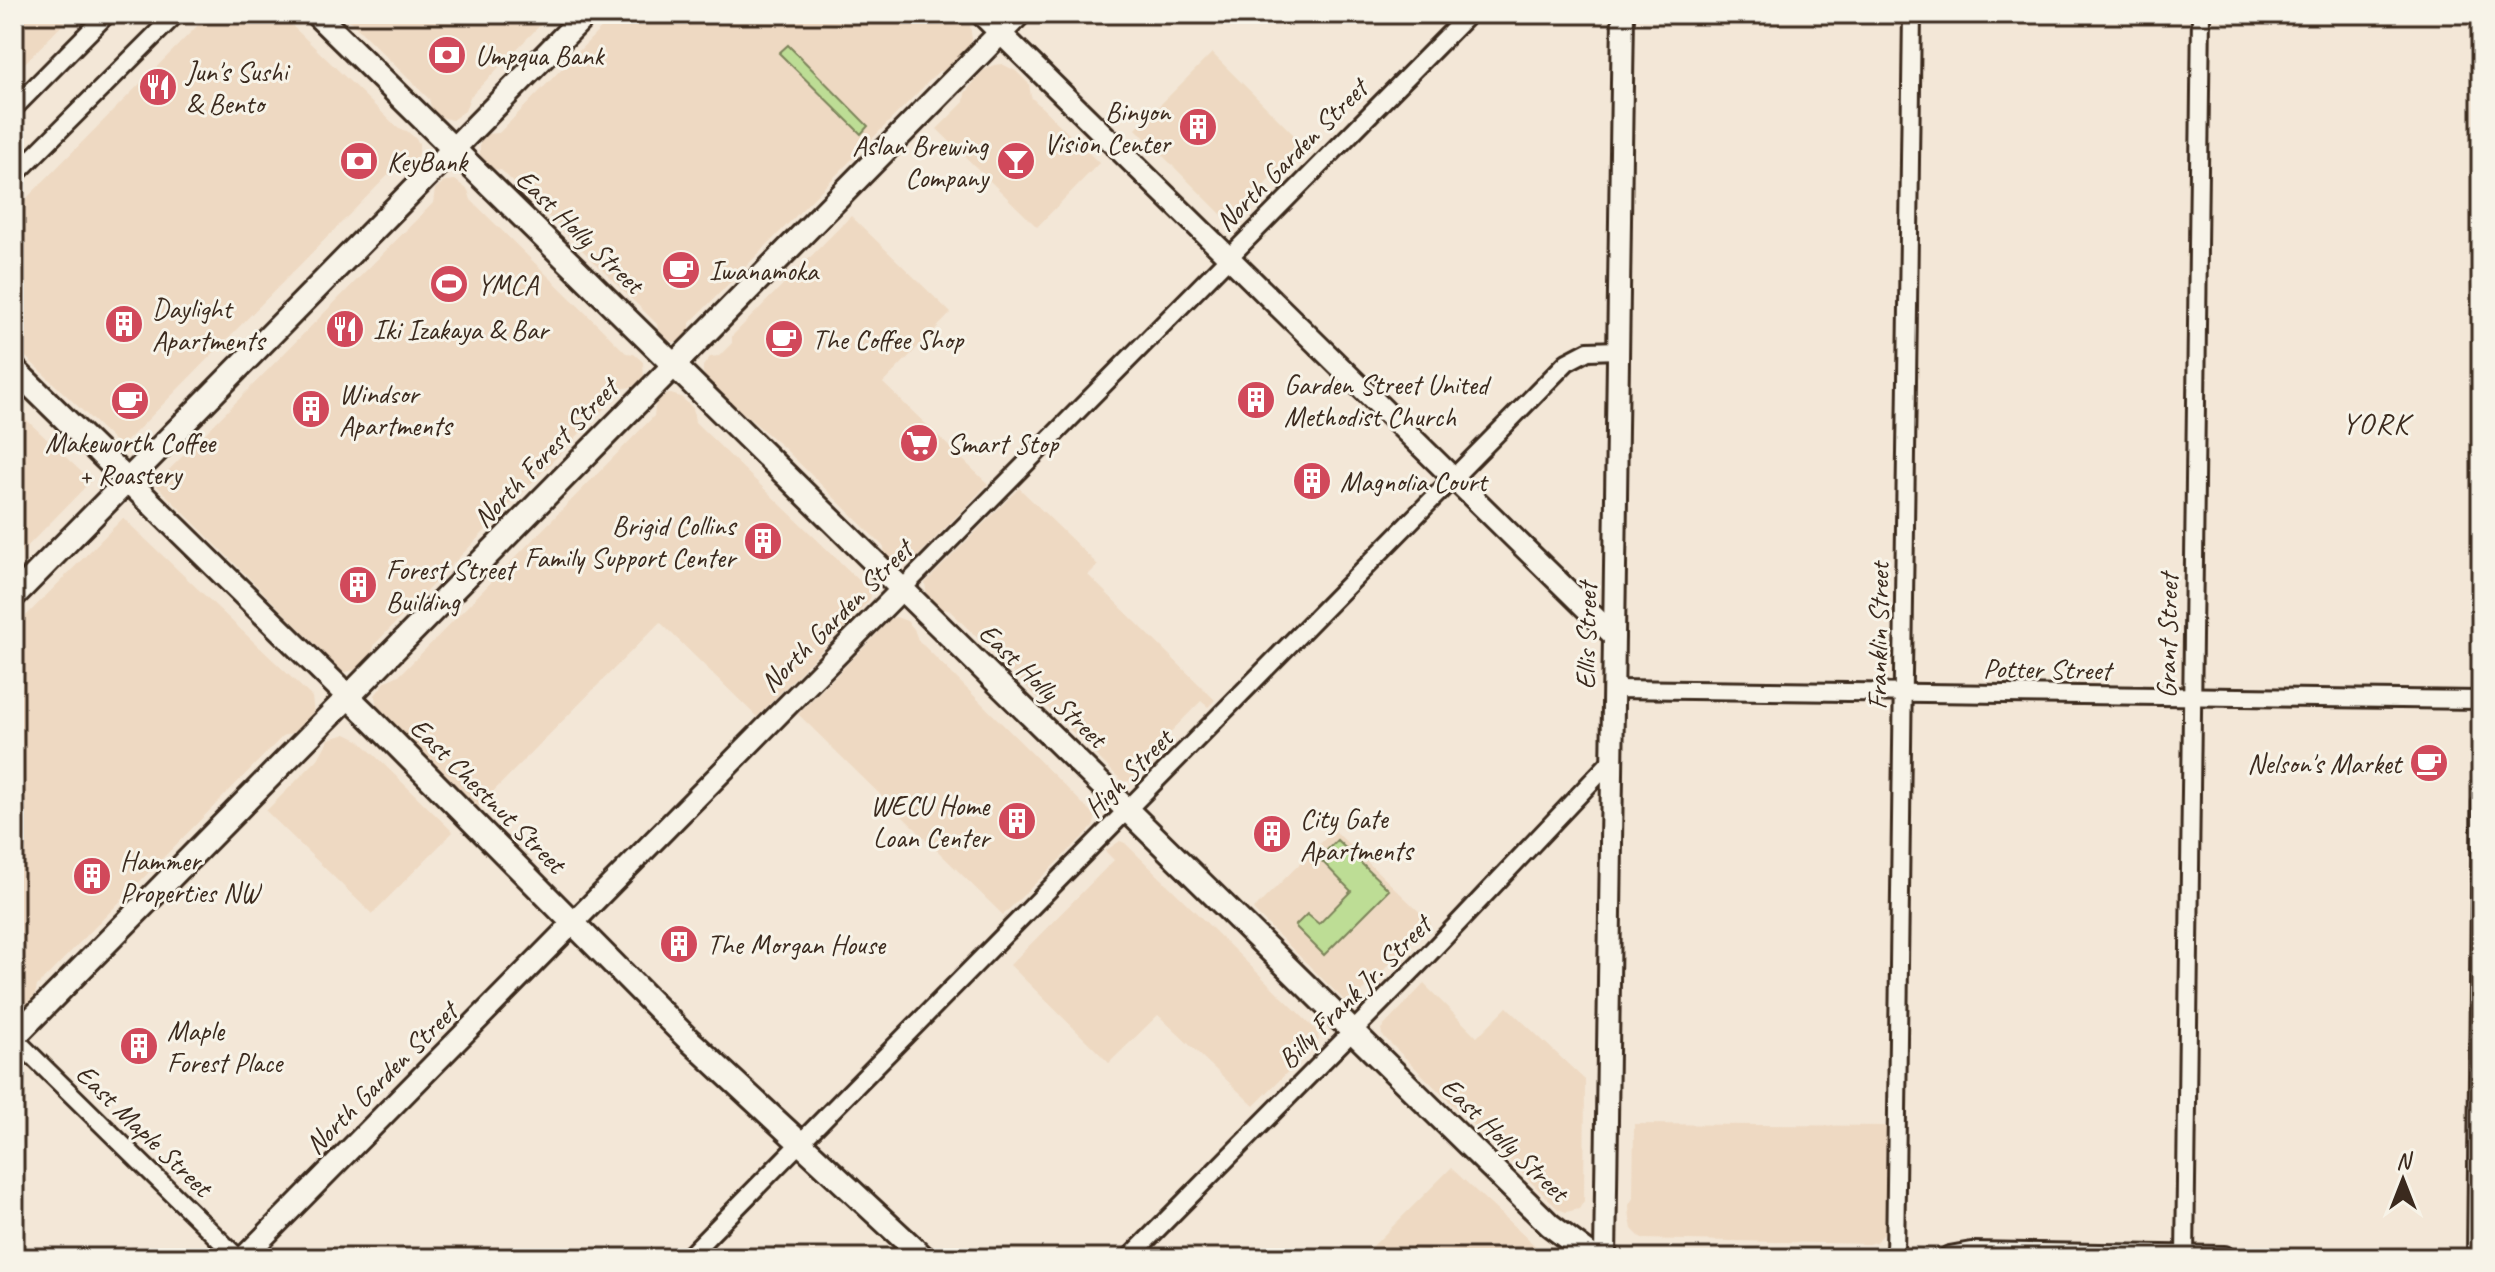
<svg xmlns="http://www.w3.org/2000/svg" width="2495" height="1272" font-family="Caveat,sans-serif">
<rect width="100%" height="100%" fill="#f3e7d7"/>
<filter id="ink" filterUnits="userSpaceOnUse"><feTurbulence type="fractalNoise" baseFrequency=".0125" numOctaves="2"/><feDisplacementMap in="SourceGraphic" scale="16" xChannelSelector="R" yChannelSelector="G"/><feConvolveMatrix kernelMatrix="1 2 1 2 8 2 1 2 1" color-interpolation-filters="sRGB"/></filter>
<g filter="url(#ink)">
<g fill="#eed9c2">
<path d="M 14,14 L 73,14 L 14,74 Z"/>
<path d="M 209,14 L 280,14 L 399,129 L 407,131 L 415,138 L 419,143 L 419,154 L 412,162 L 401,162 L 121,447 L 14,346 L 14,211 Z"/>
<path d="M 343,14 L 551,14 L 470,97 L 465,111 L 452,120 L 437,116 L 432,110 L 429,99 Z"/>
<path d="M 615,14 L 955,14 L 966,19 L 970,25 L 972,39 L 968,52 L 948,72 L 939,71 L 690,323 L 690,332 L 681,340 L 674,342 L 662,338 L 659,335 L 657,324 L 501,170 L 491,169 L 480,157 L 480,142 L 486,134 L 499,133 Z"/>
<path d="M 1212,53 L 1304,145 L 1228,221 L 1136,129 Z"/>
<path d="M 1002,64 L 1016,71 L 1029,84 L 1031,97 L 1099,163 L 1037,227 L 937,129 L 964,102 L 965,93 L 983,71 L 994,65 Z"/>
<path d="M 455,180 L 468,190 L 471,200 L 626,353 L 634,354 L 643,362 L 644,377 L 638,386 L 624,388 L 375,644 L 369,660 L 359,669 L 342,673 L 326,661 L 322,651 L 155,484 L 433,203 L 435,189 L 445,181 Z"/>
<path d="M 851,216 L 951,313 L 883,383 L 988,484 L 913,561 L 905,565 L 890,563 L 885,557 L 884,547 L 782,446 L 710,385 L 703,372 L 703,366 L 710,357 L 719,356 L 732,343 L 732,336 Z"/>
<path d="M 671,394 L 681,397 L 693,408 L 695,422 L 868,589 L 871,596 L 868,602 L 757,717 L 660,622 L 474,811 L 377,711 L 375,695 L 386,681 L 401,674 L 654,416 L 656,401 L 662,395 Z"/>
<path d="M 14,408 L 91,481 L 14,560 Z"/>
<path d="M 1019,488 L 1098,565 L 1088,575 L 1215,700 L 1208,707 L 1201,701 L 1140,763 L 1139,774 L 1132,781 L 1122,781 L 949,610 L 937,608 L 928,601 L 925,583 Z"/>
<path d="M 123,518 L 312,697 L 314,714 L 300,730 L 283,736 L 37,986 L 34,1000 L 25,1008 L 14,1009 L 14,628 Z"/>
<path d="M 896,617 L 907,621 L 914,629 L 918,640 L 1096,817 L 1093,827 L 1003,915 L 798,714 L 877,634 L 886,620 Z"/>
<path d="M 346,734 L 360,741 L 453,832 L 372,914 L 266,811 L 318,759 L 329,739 Z"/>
<path d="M 1334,830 L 1431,923 L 1352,1002 L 1345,1001 L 1253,910 Z"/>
<path d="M 1120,841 L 1125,843 L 1317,1031 L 1319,1040 L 1254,1106 L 1158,1015 L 1109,1063 L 1010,965 L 1114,860 L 1105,851 Z"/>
<path d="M 1424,984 L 1477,1037 L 1507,1007 L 1585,1080 L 1584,1201 L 1579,1209 L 1566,1212 L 1558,1209 L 1382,1035 L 1381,1029 Z"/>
<path d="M 1634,1124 L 1886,1126 L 1885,1233 L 1876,1242 L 1868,1244 L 1642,1239 L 1632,1229 L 1630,1218 L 1629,1205 L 1633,1198 Z"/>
<path d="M 1451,1168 L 1545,1255 L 1546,1258 L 1361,1258 Z"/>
</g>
<g fill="#bddd95" stroke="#7c845a" stroke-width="2">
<path d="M 788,45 L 868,126 L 861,134 L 779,53 Z"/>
<path d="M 1337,840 L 1389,890 L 1324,955 L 1295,926 L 1307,914 L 1319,924 L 1351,891 L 1319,858 Z"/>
</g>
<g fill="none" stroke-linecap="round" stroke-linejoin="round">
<g stroke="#3b2a1e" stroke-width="22">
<g id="minor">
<path d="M 14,108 L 107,14"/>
<path d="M 14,176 L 176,14"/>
<path d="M 902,589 L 1469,14"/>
<path d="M 1613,689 L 2481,700"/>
<path d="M 14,1038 L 238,1258"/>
<path d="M 687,1258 L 1567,362 L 1588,351 L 1618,350"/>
<path d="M 1129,1258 L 1426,957 L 1612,760"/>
<path d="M 1895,1258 L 1912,14"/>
<path d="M 2185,1258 L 2201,14"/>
<path d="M 2476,1258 L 2481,803"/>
</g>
</g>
<g stroke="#3b2a1e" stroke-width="26">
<g id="tertiary">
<path d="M 981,14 L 1614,636"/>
<path d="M 243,1258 L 902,589"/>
<path d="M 1605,1258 L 1623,14"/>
</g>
</g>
<g stroke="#3b2a1e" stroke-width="28">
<g id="secondary">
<path d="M 316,14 L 1550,1225 L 1594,1258"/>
<path d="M 14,369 L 369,717 L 686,1037 L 924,1258"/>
<path d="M 14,596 L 586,14"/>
<path d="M 14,1037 L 1019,14"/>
<path d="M 1950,1258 L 1972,1254 L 2224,1258"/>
</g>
</g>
<use href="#minor" stroke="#f7f3e8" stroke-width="16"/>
<use href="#tertiary" stroke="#f7f3e8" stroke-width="20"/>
<use href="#secondary" stroke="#f7f3e8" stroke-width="22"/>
</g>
</g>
<defs>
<g id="bank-disc" transform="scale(2)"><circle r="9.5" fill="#d1495b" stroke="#f7f3e8"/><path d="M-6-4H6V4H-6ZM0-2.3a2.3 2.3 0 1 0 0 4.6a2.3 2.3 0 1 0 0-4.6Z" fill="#fff"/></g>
<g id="restaurant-disc" transform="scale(2)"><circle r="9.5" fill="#d1495b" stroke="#f7f3e8"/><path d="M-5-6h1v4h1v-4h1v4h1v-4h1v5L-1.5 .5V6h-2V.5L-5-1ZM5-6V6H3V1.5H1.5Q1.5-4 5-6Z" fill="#fff"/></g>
<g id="building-disc" transform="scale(2)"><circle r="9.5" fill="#d1495b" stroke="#f7f3e8"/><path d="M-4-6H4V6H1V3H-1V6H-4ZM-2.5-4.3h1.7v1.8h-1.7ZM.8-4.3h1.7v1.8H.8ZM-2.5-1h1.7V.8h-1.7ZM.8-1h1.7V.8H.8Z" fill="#fff"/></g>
<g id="bar-disc" transform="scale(2)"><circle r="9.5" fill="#d1495b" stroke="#f7f3e8"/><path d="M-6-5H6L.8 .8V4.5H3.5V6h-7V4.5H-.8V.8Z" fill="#fff"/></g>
<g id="cafe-disc" transform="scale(2)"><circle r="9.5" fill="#d1495b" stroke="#f7f3e8"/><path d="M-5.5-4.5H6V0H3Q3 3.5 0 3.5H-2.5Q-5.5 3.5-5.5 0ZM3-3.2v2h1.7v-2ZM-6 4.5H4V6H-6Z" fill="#fff"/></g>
<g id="stadium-disc" transform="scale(2)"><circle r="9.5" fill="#d1495b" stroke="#f7f3e8"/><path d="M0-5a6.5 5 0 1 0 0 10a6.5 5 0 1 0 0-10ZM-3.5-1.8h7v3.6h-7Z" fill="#fff"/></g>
<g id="supermarket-disc" transform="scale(2)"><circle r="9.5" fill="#d1495b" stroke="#f7f3e8"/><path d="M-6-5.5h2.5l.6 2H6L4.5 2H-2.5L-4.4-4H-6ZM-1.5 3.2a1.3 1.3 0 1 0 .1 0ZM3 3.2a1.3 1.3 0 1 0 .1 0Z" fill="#fff"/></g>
</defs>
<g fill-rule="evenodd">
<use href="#bank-disc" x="447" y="55"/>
<use href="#restaurant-disc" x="158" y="87"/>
<use href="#building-disc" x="1198" y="127"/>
<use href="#bank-disc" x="359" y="161"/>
<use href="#bar-disc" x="1016" y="161"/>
<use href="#cafe-disc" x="681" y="270"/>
<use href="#stadium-disc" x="449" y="284"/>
<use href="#building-disc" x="124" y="324"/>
<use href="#restaurant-disc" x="345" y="329"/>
<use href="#cafe-disc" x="784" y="339"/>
<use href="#building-disc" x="1256" y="400"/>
<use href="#cafe-disc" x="130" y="401"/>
<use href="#building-disc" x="311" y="409"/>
<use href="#supermarket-disc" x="919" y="443"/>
<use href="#building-disc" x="1312" y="481"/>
<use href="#building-disc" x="763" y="541"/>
<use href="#building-disc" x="358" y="585"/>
<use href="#cafe-disc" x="2429" y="763"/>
<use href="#building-disc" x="1017" y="821"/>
<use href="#building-disc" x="1272" y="834"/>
<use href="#building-disc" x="92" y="876"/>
<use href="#building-disc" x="679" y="944"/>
<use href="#building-disc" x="139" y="1046"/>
</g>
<g text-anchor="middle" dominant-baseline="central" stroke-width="6" stroke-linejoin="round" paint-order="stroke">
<g font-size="28" fill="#3b2a1e" stroke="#f7f3e8" text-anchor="start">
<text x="475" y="55">Umpqua Bank</text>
<text x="186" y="71">Jun's Sushi<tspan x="186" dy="32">&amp; Bento</tspan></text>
<text x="1170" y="111" text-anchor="end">Binyon<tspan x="1170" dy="32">Vision Center</tspan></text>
<text x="988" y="145" text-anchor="end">Aslan Brewing<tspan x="988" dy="32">Company</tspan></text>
<text x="387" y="161">KeyBank</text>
<text x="709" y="270">Iwanamoka</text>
<text x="477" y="284">YMCA</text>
<text x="152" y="308">Daylight<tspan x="152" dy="32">Apartments</tspan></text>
<text x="373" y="329">Iki Izakaya &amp; Bar</text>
<text x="812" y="339">The Coffee Shop</text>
<text x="1284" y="384">Garden Street United<tspan x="1284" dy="32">Methodist Church</tspan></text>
<text x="339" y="393">Windsor<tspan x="339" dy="32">Apartments</tspan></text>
<text x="130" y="442" text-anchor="middle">Makeworth Coffee<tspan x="130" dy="32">+ Roastery</tspan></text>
<text x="947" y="443">Smart Stop</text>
<text x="1340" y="481">Magnolia Court</text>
<text x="735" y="525" text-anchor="end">Brigid Collins<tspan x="735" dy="32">Family Support Center</tspan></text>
<text x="386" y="569">Forest Street<tspan x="386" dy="32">Building</tspan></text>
<text x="2401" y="763" text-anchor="end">Nelson's Market</text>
<text x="989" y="805" text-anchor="end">WECU Home<tspan x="989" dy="32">Loan Center</tspan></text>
<text x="1300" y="818">City Gate<tspan x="1300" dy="32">Apartments</tspan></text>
<text x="120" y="860">Hammer<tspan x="120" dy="32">Properties NW</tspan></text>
<text x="707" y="944">The Morgan House</text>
<text x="167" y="1030">Maple<tspan x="167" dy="32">Forest Place</tspan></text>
</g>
<g font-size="28" fill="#3b2a1e" stroke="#f7f3e8">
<text transform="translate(1291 155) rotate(-45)">North Garden Street</text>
<text transform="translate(580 231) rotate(44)">East Holly Street</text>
<text transform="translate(545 453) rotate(-46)">North Forest Street</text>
<text transform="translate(836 616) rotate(-45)">North Garden Street</text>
<text transform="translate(1586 636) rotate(-89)">Ellis Street</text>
<text transform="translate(1878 636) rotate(-89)">Franklin Street</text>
<text transform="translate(2167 636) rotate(-89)">Grant Street</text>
<text transform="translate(2047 669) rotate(1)">Potter Street</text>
<text transform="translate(1043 685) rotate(44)">East Holly Street</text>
<text transform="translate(1128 773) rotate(-45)">High Street</text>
<text transform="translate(488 795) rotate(45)">East Chestnut Street</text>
<text transform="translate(1354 992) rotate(-45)">Billy Frank Jr. Street</text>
<text transform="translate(381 1078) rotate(-45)">North Garden Street</text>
<text transform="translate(144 1130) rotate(44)">East Maple Street</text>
<text transform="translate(1505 1139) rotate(44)">East Holly Street</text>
</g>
<g font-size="30" letter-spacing="2" fill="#3b2a1e" stroke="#f7f3e8">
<text x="2376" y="423">YORK</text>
</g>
</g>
<rect width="2495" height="1272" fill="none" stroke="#f7f3e8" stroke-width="48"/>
<rect x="24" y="24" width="2447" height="1224" fill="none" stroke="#3b2a1e" stroke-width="3" filter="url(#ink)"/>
<g transform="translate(2403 1180)" stroke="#f7f3e8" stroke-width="6" paint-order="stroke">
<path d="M0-6L14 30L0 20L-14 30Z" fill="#3b2a1e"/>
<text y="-12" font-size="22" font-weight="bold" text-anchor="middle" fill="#3b2a1e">N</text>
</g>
</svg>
